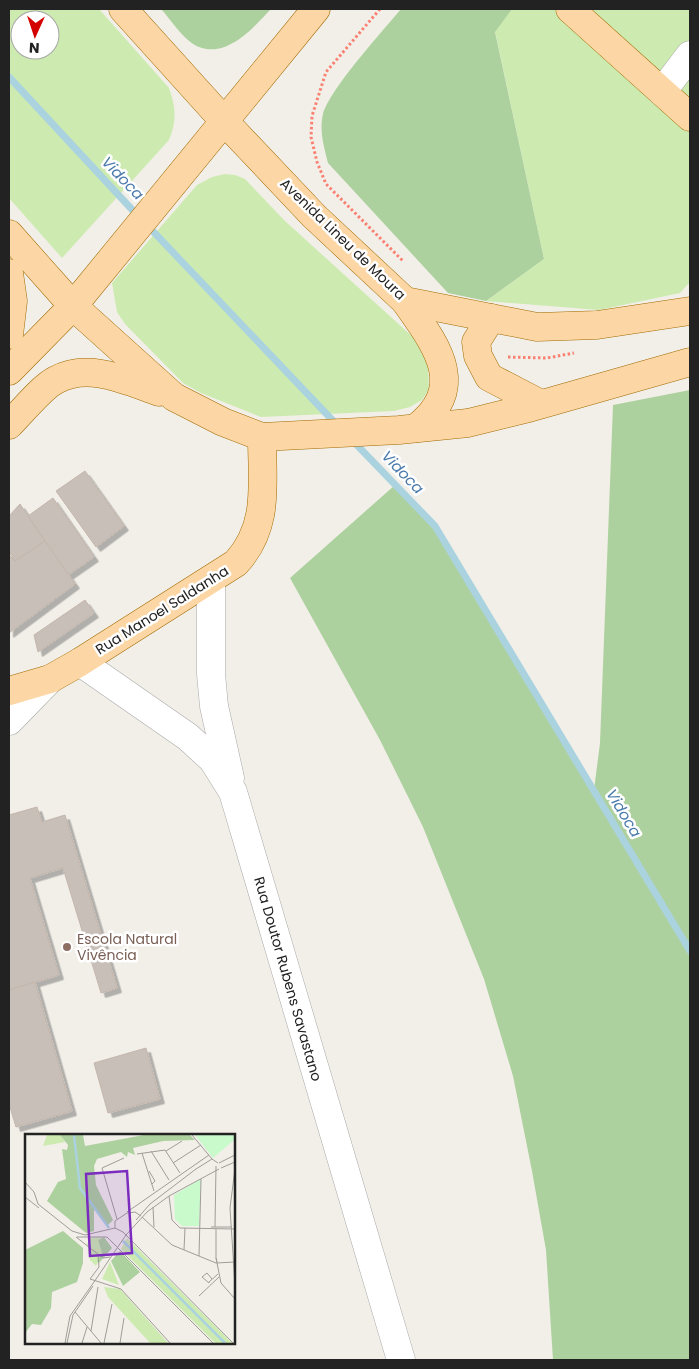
<svg xmlns="http://www.w3.org/2000/svg" width="699" height="1369" font-family="Poppins,sans-serif">
<defs>
<filter id="shadow"><feDropShadow dx="4.5" dy="4.5" stdDeviation="0" flood-color="#0004"/></filter>
</defs>
<rect width="100%" height="100%" fill="#f2efe9"/>
<g fill="#cdebb0" fill-rule="evenodd">
<path d="M 9,9 L 99,9 L 169,88 C 176,107 177,121 169,140 L 62,258 L 9,198 ZM 20,20 L 50,20 L 50,50 L 20,50 Z"/>
<path d="M 512,9 L 690,9 L 690,282 L 680,293 L 599,310 L 486,301 L 544,259 L 495,31 Z"/>
<path d="M 225,174 L 235,175 L 245,179 L 285,221 L 413,337 L 428,365 L 429,389 L 422,400 L 410,407 L 394,411 L 261,417 L 201,393 L 183,383 L 125,324 L 117,312 L 112,283 L 197,185 L 212,177 Z"/>
</g>
<g fill="#add19e">
<path d="M 161,9 L 271,9 C 254,27 228,58 199,47 C 184,41 172,21 161,9 Z"/>
<path d="M 401,9 L 512,9 L 495,32 L 544,259 L 486,301 L 448,293 L 328,163 C 324,147 319,131 323,114 C 330,89 382,32 401,9 Z"/>
<path d="M 690,390 L 690,1360 L 553,1360 L 546,1250 L 532,1171 L 513,1076 L 484,979 L 423,827 L 380,740 L 290,578 L 395,485 L 435,526 L 594,790 L 600,743 L 613,405 Z"/>
</g>
<g fill="none" stroke-linecap="round" stroke-linejoin="round">
<g stroke="#aad3df" stroke-width="7">
<path d="M 9,77 L 138,216"/>
<path d="M 147,225 L 338,426"/>
<path d="M 353,441 L 435,526 L 690,951"/>
</g>
</g>
<g fill="#c7bfb8" stroke="#c4b6ab" filter="url(#shadow)">
<path d="M 85,471 L 124,526 L 96,547 L 56,491 Z"/>
<path d="M 53,498 L 94,557 L 68,575 L 28,516 Z"/>
<path d="M 20,504 L 45,541 L 15,561 L 9,552 L 9,516 Z"/>
<path d="M 45,541 L 75,584 L 9,633 L 9,555 L 15,561 Z"/>
<path d="M 85,600 L 94,613 L 38,652 L 34,635 Z"/>
<path d="M 37,807 L 42,822 L 65,815 L 117,988 L 101,993 L 63,868 L 30,878 L 59,975 L 9,990 L 9,815 Z"/>
<path d="M 35,982 L 72,1111 L 16,1127 L 9,1104 L 9,990 Z"/>
<path d="M 146,1048 L 160,1099 L 108,1113 L 94,1063 Z"/>
</g>
<g fill="none" stroke-linecap="round" stroke-linejoin="round">
<g stroke="#a9a9a9" stroke-width="29">
<g id="minor">
<path d="M 662,92 L 690,55"/>
<path d="M 211,580 L 211,674 L 214,706 L 230,778"/>
<path d="M 80,662 L 188,737 L 213,760 L 233,792 L 401,1360"/>
<path d="M 9,721 L 50,679"/>
</g>
</g>
<g stroke="#a06b00" stroke-width="29">
<g id="major">
<path d="M 123,9 L 225,122 L 314,216 L 405,301 L 537,327 L 597,325 L 690,311"/>
<path d="M 570,9 L 690,117"/>
<path d="M 9,234 L 73,306 L 174,397 L 223,422 L 262,437 L 399,430 L 468,423 L 525,409 L 690,362"/>
<path d="M 9,273 L 13,301 L 9,335"/>
<path d="M 405,301 C 435,344 470,386 416,428"/>
<path d="M 491,318 L 476,342 L 478,356 L 489,377 L 541,404"/>
<path d="M 9,371 L 73,306 L 316,9"/>
<path d="M 9,425 C 20,414 43,386 56,380 C 89,362 127,381 159,392"/>
<path d="M 9,691 L 50,679 L 80,662 L 236,563 C 270,526 262,484 262,437"/>
</g>
</g>
<g stroke="#fa8072" stroke-width="3" stroke-dasharray="2.5 2.5" stroke-linecap="butt">
<path d="M 380,9 L 326,72 L 312,116 L 311,137 L 317,162 L 326,184 L 404,262"/>
<path d="M 508,357 L 547,358 L 574,353"/>
</g>
<use href="#minor" stroke="#fff" stroke-width="28"/>
<use href="#major" stroke="#fcd6a4" stroke-width="28"/>
</g>
<circle fill="#8d6e63" stroke="#fff" stroke-width="2" cx="67" cy="947" r="5"/>
<g text-anchor="middle" dominant-baseline="central" stroke-width="5" stroke-linejoin="round" paint-order="stroke">
<g font-size="14" fill="#222" stroke="#fff">
<text transform="translate(343 239) rotate(44)">Avenida Lineu de Moura</text>
<text transform="translate(162 610) rotate(-32)">Rua Manoel Saldanha</text>
<text transform="translate(288 979) rotate(74)">Rua Doutor Rubens Savastano</text>
</g>
<g font-size="14" fill="#785e54" stroke="#fff" text-anchor="start">
<text x="77" y="939">Escola Natural<tspan x="77" dy="16">Vivência</tspan></text>
</g>
<g font-size="15" font-style="italic" fill="#4a7aab" stroke="#fff">
<text transform="translate(123 178) rotate(46)">Vidoca</text>
<text transform="translate(403 472) rotate(46)">Vidoca</text>
<text transform="translate(624 813) rotate(59)">Vidoca</text>
</g>
</g>
<g transform="translate(25 1134)">
<rect width="210" height="210" fill="#f2efe9"/>
<path d="M 22,1 L 35,1 L 40,8 L 18,12 ZM 77,103 L 73,106 L 77,119 L 71,132 L 65,126 L 62,110 L 65,104 ZM 102,104 L 207,209 L 190,209 L 96,115 ZM 85,128 L 94,151 L 77,145 ZM 79,153 L 95,155 L 143,209 L 125,209 L 83,163 Z" fill="#cdebb0"/>
<path d="M 35,1 L 58,1 L 60,12 L 119,1 L 165,1 L 170,6 L 138,7 L 108,14 L 110,21 L 103,18 L 102,23 L 96,18 L 72,25 L 69,32 L 71,51 L 88,86 L 82,92 L 69,75 L 69,97 L 61,99 L 22,67 L 33,48 L 41,45 L 37,15 L 42,16 L 43,11 ZM 38,97 L 58,114 L 58,129 L 52,148 L 27,158 L 26,174 L 16,191 L 7,190 L 0,199 L 0,116 ZM 79,103 L 87,114 L 74,129 L 72,127 L 77,119 L 73,106 ZM 95,117 L 115,138 L 98,152 L 86,127 Z" fill="#add19e"/>
<path d="M 170,1 L 210,1 L 210,5 L 188,24 ZM 176,45 L 174,92 L 157,92 L 150,85 L 149,61 Z" fill="#c8facc"/>
<path fill="none" stroke="#aad3df" stroke-width="2.5" d="M 49,1 L 55,54 L 84,94M 98,107 L 200,209"/>
<path fill="none" stroke="#9f9d99" stroke-width="1" d="M 167,1 L 187,25M 126,17 L 144,46M 141,17 L 157,7M 117,19 L 129,57M 112,20 L 140,16 L 155,39M 148,29 L 176,11M 194,29 L 210,21M 196,34 L 210,28M 210,35 L 205,74 L 210,151M 124,37 L 130,47 L 127,50M 0,48 L 9,58 L 13,70 L 47,97 L 60,101 L 90,94 L 98,98 L 208,209M 144,62 L 147,86 L 155,94 L 210,95M 0,63 L 14,74M 128,73 L 129,93M 102,78 L 184,21M 117,83 L 147,111 L 191,129 L 210,128M 92,85 L 77,34 L 99,24M 111,86 L 125,70 L 171,35 L 187,25 L 193,29M 186,93 L 207,93M 190,93 L 191,32M 90,94 L 90,87 L 102,79 L 110,78 L 116,82M 191,95 L 191,124M 51,103 L 78,124 L 85,123M 52,103 L 82,103 L 188,209M 159,116 L 160,94M 73,121 L 74,133 L 65,145 L 96,155 L 145,209M 174,122 L 176,45M 192,128 L 191,124 L 196,149 L 210,165M 187,145 L 182,139 L 177,143 L 184,149 L 184,148 L 193,140M 69,148 L 101,101 L 122,78 L 144,62 L 194,35M 174,162 L 194,143M 50,178 L 76,209M 66,197 L 73,153M 40,209 L 45,182 L 69,148M 42,209 L 48,181 L 68,152M 57,209 L 62,193M 79,209 L 87,170M 95,209 L 99,184"/>
<path fill="#7b2cbf" fill-opacity="0.15" stroke="#7b2cbf" stroke-width="2.5" d="M 102,37 L 107,119 L 65,122 L 61,40 Z"/>
<rect width="210" height="210" fill="none" stroke="#222" stroke-width="2.5"/>
</g>
<rect width="699" height="1369" fill="none" stroke="#222222" stroke-width="20"/>
<g transform="translate(35 35) rotate(183)"><circle r="24" fill="#ffffff" stroke="#a7a7a7"/>
<path d="M0-4L9 19L0 12L-9 19Z" fill="#d40000"/>
<text y="-8" font-size="14" font-weight="bold" text-anchor="middle" fill="#222222">N</text>
</g>
</svg>
